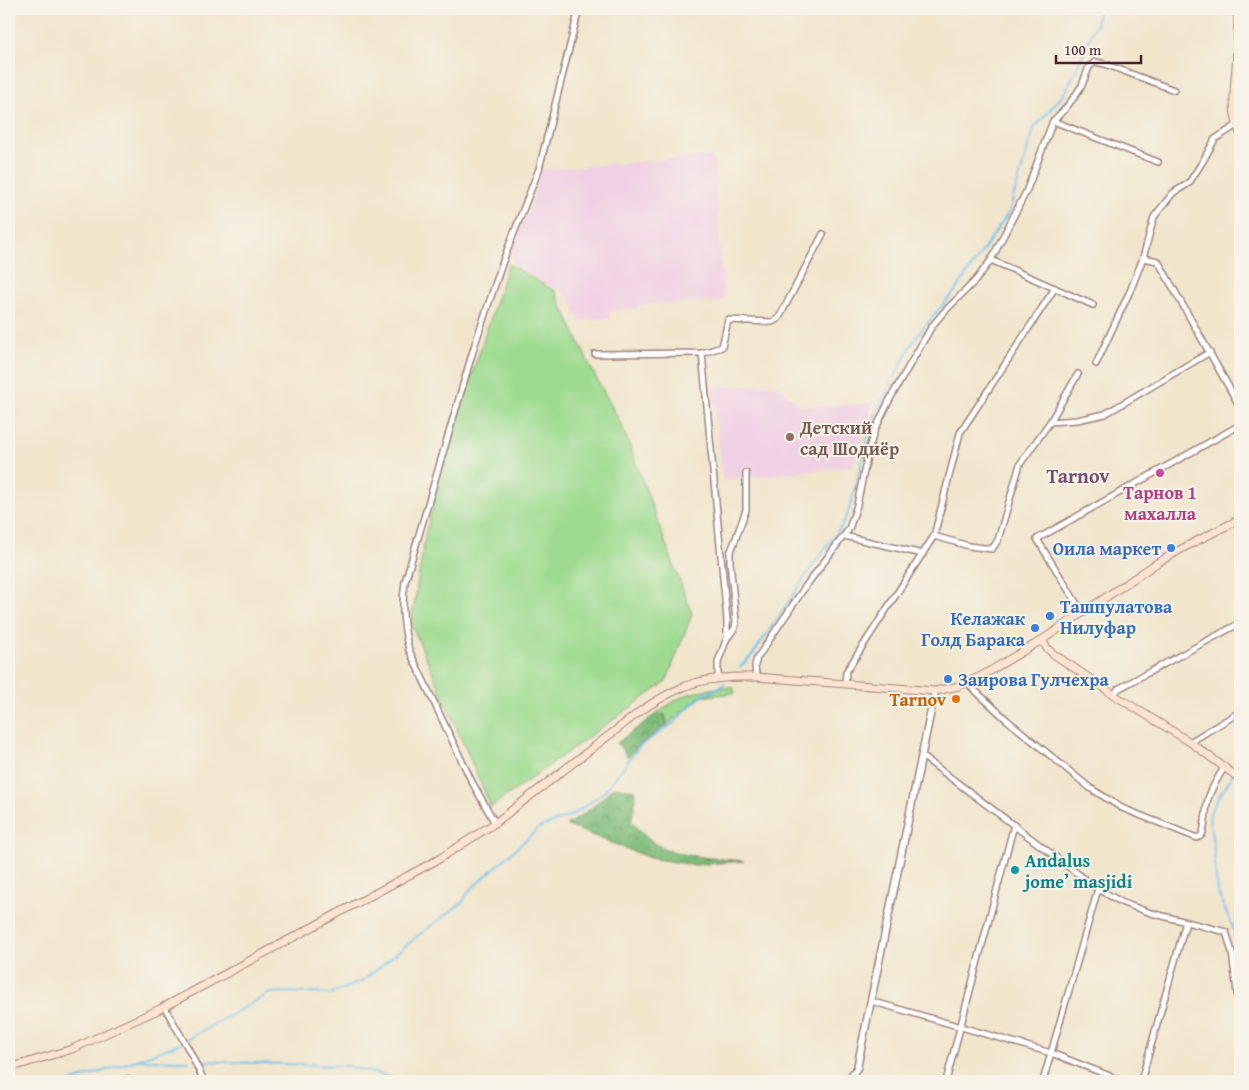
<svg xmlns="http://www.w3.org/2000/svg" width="1249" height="1090" font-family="'Gentium Book Plus',serif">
<defs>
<pattern id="grass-tufts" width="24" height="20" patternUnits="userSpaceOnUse" patternTransform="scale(1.25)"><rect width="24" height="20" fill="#9edb90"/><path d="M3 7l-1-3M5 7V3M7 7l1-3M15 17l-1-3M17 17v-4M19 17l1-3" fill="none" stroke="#8abc7c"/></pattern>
<pattern id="forest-crowns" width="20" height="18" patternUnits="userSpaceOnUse" patternTransform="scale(1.25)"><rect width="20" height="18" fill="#7ebb7a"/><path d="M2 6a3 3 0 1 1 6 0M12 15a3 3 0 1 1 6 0" fill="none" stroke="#699764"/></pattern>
</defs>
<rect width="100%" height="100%" fill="#f7f3e8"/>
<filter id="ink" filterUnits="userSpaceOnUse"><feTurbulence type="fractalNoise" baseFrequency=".02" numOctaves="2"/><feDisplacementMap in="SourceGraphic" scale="10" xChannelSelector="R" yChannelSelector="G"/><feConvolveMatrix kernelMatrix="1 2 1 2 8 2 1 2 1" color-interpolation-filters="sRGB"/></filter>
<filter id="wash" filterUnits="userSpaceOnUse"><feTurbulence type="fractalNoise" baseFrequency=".0096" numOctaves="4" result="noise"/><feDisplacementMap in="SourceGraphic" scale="20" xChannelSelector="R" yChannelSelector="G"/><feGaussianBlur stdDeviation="1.12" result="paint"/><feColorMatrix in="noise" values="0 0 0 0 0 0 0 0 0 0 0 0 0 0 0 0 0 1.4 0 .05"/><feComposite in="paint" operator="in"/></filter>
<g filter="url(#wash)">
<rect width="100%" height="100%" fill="#f1e5cc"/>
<g fill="#f0d0e4">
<path d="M 713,156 L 724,301 L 640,305 L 636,309 L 609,311 L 610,319 L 586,320 L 581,323 L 572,304 L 561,288 L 558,290 L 515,267 L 510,256 L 524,216 L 529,213 L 541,170 Z"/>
<path d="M 776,384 L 801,407 L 873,403 L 853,466 L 723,480 L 712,387 Z"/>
</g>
<path fill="url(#grass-tufts)" stroke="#747d5e" d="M 733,687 L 735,693 L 699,697 L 667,725 L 665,715 L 656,714 C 663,710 669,704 676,700 C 694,690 713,688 733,687 Z"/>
<g fill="url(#forest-crowns)" stroke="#646d52">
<path d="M 656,714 L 665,715 L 667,725 L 639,745 L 628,757 L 617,743 Z"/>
<path d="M 613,787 L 634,790 L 636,799 L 631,821 C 638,829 645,837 654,843 C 677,858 717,858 744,861 L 694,865 L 650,858 L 566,825 C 586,813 597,805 613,787 Z"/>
</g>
<path fill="#9edb90" stroke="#747d5e" d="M 508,264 L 555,291 L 591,368 L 622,426 L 692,614 L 666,682 L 491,807 L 411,623 L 426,531 L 462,406 Z"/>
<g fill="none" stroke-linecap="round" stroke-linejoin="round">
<g stroke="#72c2ed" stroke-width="2">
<path d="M 740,667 L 753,654 C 773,625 792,596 812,567 C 827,544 843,531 851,504 L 872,420 L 914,340 L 933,316 L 956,290 L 1009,212 L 1034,128 L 1064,94 L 1076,70 L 1096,24 L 1099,9"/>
<path d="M 1240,759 L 1229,781 L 1212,808 L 1209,817 L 1214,850 L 1217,891 L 1235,932 L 1240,959"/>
<path d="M 188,1039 L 270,993 L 291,992 L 330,994 L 364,980 L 420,934 L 462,903 L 469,891 L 539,828 L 574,814 L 603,793 L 640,746 L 675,722 L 689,707 L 701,697 L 725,684"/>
<path d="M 139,1060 L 189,1061"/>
<path d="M 199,1061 L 347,1066 L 390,1077 L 401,1081"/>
<path d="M 73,1081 L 137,1060 L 181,1043"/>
<path d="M 1207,1081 L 1208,1080 L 1232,1076 L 1240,1071"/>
</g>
</g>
</g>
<g filter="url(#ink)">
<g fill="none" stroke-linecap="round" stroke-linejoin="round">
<g stroke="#9e827c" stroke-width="8">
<g id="minor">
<path d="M 1053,121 L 1158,162"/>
<path d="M 1143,258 L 1158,261 L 1240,407"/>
<path d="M 991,260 L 1093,305"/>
<path d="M 702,353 L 727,620 L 727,638 L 718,662 L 718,677"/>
<path d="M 595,354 L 702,353 L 722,347 L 728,320 L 772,322 L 779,318 L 823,234"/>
<path d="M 1096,364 L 1131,289 L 1143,258 L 1154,217 L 1173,193 L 1189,183 L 1203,161 L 1215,139 L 1237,125"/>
<path d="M 1050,422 L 1077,420 L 1105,414 L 1210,352"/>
<path d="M 844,536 L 923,554"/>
<path d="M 934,536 L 969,546 L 992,549 L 998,540 L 1020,464 L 1050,422 L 1078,374"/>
<path d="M 1082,612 L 1037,539 L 1240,425"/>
<path d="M 728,637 L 735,628 L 736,621 L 730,562 L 730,553 L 733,546 L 746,510 L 746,473"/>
<path d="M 756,677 L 755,665 L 757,658 L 805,587 L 849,529 L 857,505 L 868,452 L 874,432 L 890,399 L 932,326 L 943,313 L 976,280 L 991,260 L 1026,192 L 1053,121 L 1065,109 L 1075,96 L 1082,85 L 1089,67 L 1095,62 L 1105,64 L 1174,90"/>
<path d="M 845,683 L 846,672 L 934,536 L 960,433 L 1055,288"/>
<path d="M 967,683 L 1007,720 L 1090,788 L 1122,808 L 1197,838 C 1198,837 1200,837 1201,836 C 1206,831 1205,805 1209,796 C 1213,786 1218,777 1224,768"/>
<path d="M 1114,695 L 1118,689 L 1240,623"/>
<path d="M 1190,742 L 1240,712"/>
<path d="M 922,756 L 1098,889 L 1123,903 L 1151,913 L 1226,932 L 1232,952 L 1240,1016"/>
<path d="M 495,823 L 472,782 L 409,650 C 403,626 401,607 405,582 L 475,344 L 503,261 L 539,169 L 579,9"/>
<path d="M 871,1001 L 1051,1053 L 1123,1081"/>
<path d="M 164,1006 L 189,1050 L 204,1081"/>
<path d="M 127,1079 L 128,1081"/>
<path d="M 946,1081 L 1014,825"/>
<path d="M 1043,1081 L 1098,889"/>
<path d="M 1141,1081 L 1186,922"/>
</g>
</g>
<g stroke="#9e827c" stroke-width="9">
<path id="tertiary" d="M 847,1081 L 857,1068 L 935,691"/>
</g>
<g stroke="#9e827c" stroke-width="9">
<g id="secondary">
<path d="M 1238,9 C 1238,23 1238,38 1237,52 C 1236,79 1229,107 1240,133"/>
<path d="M 1042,640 L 1046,647 L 1052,653 L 1114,695 L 1190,742 L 1240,779"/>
<path d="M 9,1068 L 72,1049 L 160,1009 L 439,859 L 495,823 L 642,710 C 684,682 706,676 756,677 L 935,691 L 959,686 L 983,675 L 1042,640 L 1157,563 L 1185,547 L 1240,519"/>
</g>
</g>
<use href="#minor" stroke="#fff" stroke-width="5"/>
<use href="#tertiary" stroke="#fff" stroke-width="6"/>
<use href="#secondary" stroke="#fde4d1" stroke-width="7"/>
</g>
</g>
<circle fill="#8d6e63" stroke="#f7f3e8" stroke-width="2" cx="790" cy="437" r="5"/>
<circle fill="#d1479c" stroke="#f7f3e8" stroke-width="2" cx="1160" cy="473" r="5"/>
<g fill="#3f7fe0" stroke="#f7f3e8" stroke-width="2">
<circle cx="1171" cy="548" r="5"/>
<circle cx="1050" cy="616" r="5"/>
<circle cx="1035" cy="628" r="5"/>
<circle cx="948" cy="679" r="5"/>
</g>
<circle fill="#e8710a" stroke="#f7f3e8" stroke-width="2" cx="956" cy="699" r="5"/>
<circle fill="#0f9aa8" stroke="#f7f3e8" stroke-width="2" cx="1015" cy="870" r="5"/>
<g text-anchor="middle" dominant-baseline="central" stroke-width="4" stroke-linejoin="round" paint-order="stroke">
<g font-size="18" font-weight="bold" fill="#785e54" stroke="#f7f3e8" text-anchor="start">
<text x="800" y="427">Детский<tspan x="800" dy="21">сад Шодиёр</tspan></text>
</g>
<g font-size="18" font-weight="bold" fill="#b23c85" stroke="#f7f3e8">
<text x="1160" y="492">Тарнов 1<tspan x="1160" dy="21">махалла</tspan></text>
</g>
<g font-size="18" font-weight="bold" fill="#366cbe" stroke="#f7f3e8" text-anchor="end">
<text x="1161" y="548">Оила маркет</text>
<text x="1060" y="606" text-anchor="start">Ташпулатова<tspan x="1060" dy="21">Нилуфар</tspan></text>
<text x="1025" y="618">Келажак<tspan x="1025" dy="21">Голд Барака</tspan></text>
<text x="958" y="679" text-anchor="start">Заирова Гулчехра</text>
</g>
<g font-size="18" font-weight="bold" fill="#c56008" stroke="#f7f3e8" text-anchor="end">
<text x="946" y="699">Tarnov</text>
</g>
<g font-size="18" font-weight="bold" fill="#0d838f" stroke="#f7f3e8" text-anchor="start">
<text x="1025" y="860">Andalus<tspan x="1025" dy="21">jome’ masjidi</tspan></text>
</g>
<g font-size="20" font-weight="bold" fill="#74506c" stroke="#f7f3e8">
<text x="1078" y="475">Tarnov</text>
</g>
</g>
<rect width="1249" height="1090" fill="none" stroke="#f7f3e8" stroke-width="30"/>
<path d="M1056 55v8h85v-8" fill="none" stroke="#4a1f2b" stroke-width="2.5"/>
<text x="1064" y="55" font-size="15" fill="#4a1f2b" stroke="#f7f3e8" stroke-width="4" paint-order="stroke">100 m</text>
</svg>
